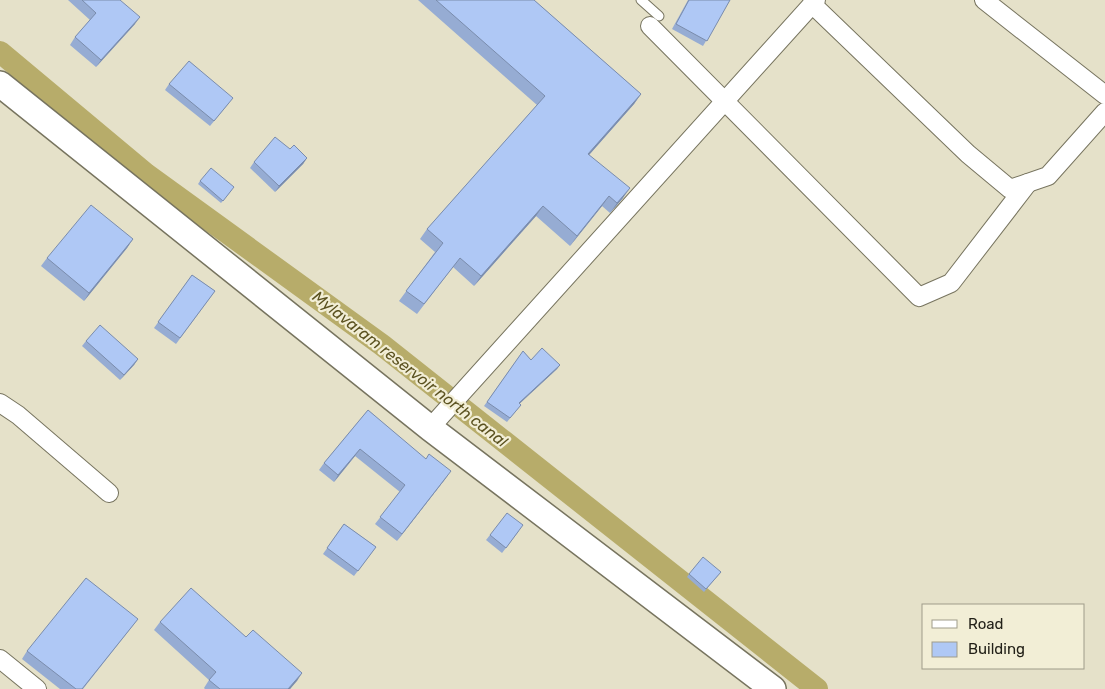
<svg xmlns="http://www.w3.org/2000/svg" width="1105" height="689" font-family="Rubik,sans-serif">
<rect width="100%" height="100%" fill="#e5e1c9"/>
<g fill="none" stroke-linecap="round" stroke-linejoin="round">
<path stroke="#b7ac6a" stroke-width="22" d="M 0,52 L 146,174 L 382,345 L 817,689"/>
<g stroke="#77745f" stroke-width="11">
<path id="lane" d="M 641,0 L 659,16"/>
</g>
<g stroke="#77745f" stroke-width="20">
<g id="street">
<path d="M 984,0 L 1105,95"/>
<path d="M 812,4 L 968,154 L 1010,189 L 1048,176 L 1105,112"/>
<path d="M 650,26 L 919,297 L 951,283 L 1028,183"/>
<path d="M 0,403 L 18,415 L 109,493"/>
<path d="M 430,428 L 816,0"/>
<path d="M 0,659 L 37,689"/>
</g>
</g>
<g stroke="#77745f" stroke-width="28">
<path id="secondary" d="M 0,84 L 430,428 L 773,689"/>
</g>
<use href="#lane" stroke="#fff" stroke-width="9"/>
<use href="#street" stroke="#fff" stroke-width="18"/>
<use href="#secondary" stroke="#fff" stroke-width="25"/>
</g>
<g fill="#96acd3">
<path d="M 68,0 L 120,0 L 135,24 L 96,67 L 70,45 L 75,37 L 90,20 Z"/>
<path d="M 418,0 L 534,0 L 641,94 L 634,104 L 589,155 L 623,198 L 610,213 L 602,206 L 570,246 L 536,216 L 474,286 L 453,267 L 417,314 L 399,301 L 435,252 L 420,239 L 427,229 L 537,105 Z"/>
<path d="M 688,0 L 730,0 L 703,46 L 672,29 Z"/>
<path d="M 169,84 L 229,103 L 210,126 L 165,90 Z"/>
<path d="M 307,158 L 303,164 L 275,192 L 250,168 L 254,162 Z"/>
<path d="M 200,181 L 232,190 L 221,203 L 198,184 Z"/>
<path d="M 133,239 L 127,248 L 84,301 L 41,266 L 47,258 Z"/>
<path d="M 192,275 L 215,291 L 176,344 L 154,328 Z"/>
<path d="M 86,341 L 138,359 L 134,365 L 120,380 L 82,346 Z"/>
<path d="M 523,351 L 531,360 L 560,365 L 557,369 L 519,404 L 521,405 L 507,422 L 484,406 Z"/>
<path d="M 368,410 L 446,478 L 397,541 L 375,524 L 400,492 L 355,456 L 334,482 L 319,470 L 324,463 Z"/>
<path d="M 344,524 L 376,547 L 354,576 L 323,554 Z"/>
<path d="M 519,531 L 502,553 L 486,540 L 490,535 Z"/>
<path d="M 721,572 L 704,592 L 687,577 L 689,574 Z"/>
<path d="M 138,619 L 83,689 L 60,689 L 22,659 L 27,651 Z"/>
<path d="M 160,622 L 246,637 L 302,673 L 290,689 L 205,689 L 204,688 L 209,680 L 154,630 Z"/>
</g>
<g fill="#7a8cac">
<path d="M 140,17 L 135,24 L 96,67 L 101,60 Z"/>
<path d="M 641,94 L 634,104 L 581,164 L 588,154 Z"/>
<path d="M 307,158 L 303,164 L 275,192 L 279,186 Z"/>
<path d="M 630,188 L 623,198 L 610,213 L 617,203 Z"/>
<path d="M 609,196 L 602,206 L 570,246 L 577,236 Z"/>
<path d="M 543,206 L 536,216 L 474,286 L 481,276 Z"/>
<path d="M 133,239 L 127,248 L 84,301 L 89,293 Z"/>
<path d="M 138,359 L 134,365 L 120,380 L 124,375 Z"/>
<path d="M 560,365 L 557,369 L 516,407 L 519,403 Z"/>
<path d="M 360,449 L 355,456 L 334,482 L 338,475 Z"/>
<path d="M 451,471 L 446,478 L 397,541 L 402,534 Z"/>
<path d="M 302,673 L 297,681 L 290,689 L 288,689 Z"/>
</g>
<g fill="#afc8f5" stroke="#7a8cac">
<path d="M 82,0 L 120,0 L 140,17 L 101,60 L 75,37 L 96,13 Z"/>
<path d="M 436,0 L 534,0 L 641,94 L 588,154 L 630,188 L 617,203 L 609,196 L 577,236 L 543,206 L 481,276 L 460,258 L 424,304 L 406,291 L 443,243 L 427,229 L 545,96 Z"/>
<path d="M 689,0 L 730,0 L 707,41 L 676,24 Z"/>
<path d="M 189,61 L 233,98 L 214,121 L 169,84 Z"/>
<path d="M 275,137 L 290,149 L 294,145 L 307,158 L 279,186 L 254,162 Z"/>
<path d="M 211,168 L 234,187 L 223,201 L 200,181 Z"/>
<path d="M 91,205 L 133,239 L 89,293 L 47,258 Z"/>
<path d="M 192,275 L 215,291 L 180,338 L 158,322 Z"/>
<path d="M 100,325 L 138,359 L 124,375 L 86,341 Z"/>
<path d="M 542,348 L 560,365 L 519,403 L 521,405 L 510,418 L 487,402 L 523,351 L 531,360 Z"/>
<path d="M 368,410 L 426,459 L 429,454 L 451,471 L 402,534 L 380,517 L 405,485 L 360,449 L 338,475 L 324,463 Z"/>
<path d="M 507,513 L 523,525 L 506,548 L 490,535 Z"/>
<path d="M 344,524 L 376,547 L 358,571 L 327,548 Z"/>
<path d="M 703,557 L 721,572 L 706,589 L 689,574 Z"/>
<path d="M 86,578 L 138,619 L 82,689 L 76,689 L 27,651 Z"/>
<path d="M 191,588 L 246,637 L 253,630 L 302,673 L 288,689 L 220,689 L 209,680 L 216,672 L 160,622 Z"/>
</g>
<g text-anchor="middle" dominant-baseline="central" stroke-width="4.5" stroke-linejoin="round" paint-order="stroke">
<g font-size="16" font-style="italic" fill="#5b5220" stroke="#f2eed6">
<text transform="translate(410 369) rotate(38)">Mylavaram reservoir north canal</text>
</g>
</g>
<rect x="922" y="604" width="162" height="65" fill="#f2eed6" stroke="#9f9c8a"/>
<rect x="932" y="620" width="25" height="8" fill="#ffffff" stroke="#9f9c8a"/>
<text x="968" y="629" font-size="15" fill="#232119">Road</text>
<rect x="932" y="642" width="25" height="15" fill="#afc8f5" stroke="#9f9c8a"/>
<text x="968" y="654" font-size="15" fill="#232119">Building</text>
</svg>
